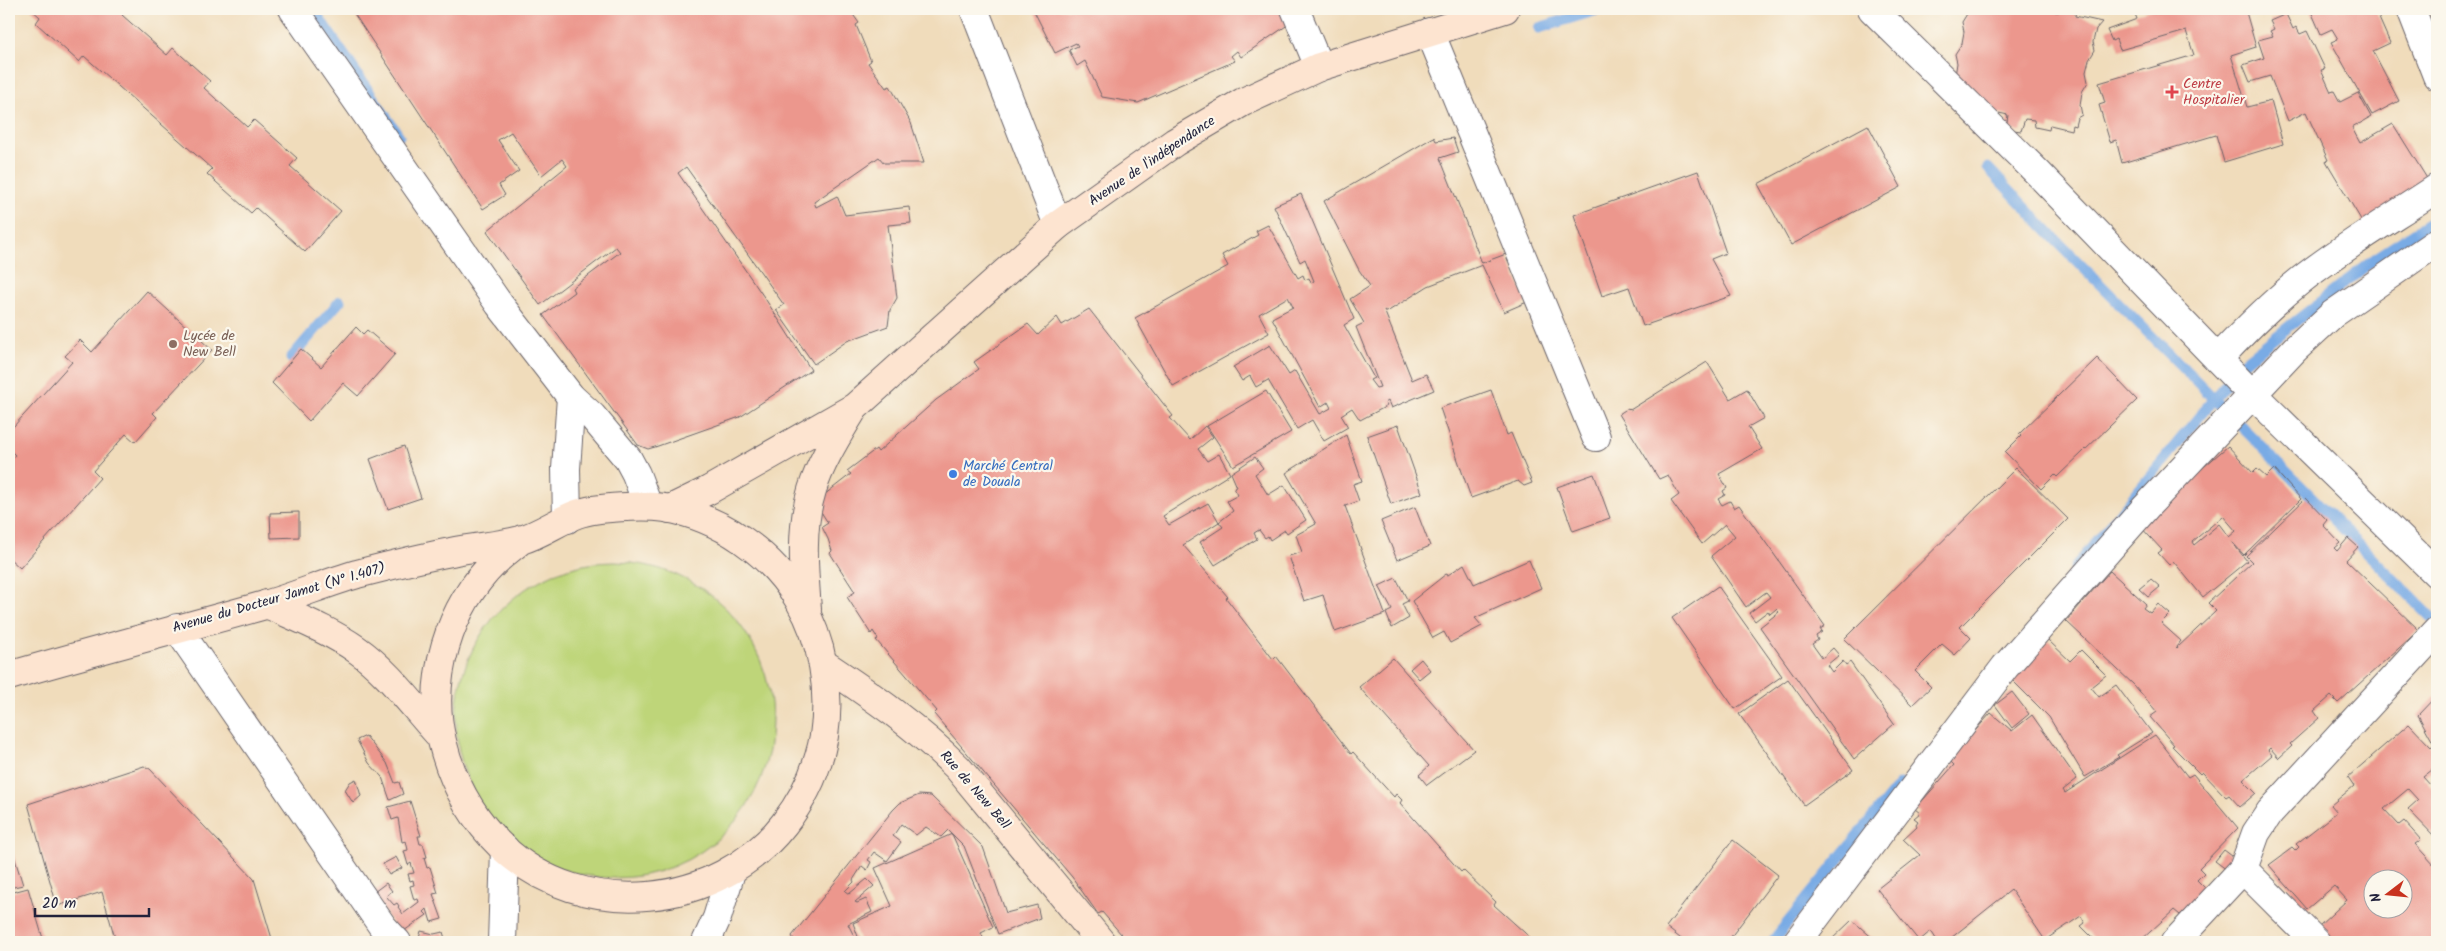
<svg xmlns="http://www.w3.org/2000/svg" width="2446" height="951" font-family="Kalam,sans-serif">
<rect width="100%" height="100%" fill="#fbf7ec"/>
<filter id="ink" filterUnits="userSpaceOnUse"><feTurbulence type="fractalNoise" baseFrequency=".02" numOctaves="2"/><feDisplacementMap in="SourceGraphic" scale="10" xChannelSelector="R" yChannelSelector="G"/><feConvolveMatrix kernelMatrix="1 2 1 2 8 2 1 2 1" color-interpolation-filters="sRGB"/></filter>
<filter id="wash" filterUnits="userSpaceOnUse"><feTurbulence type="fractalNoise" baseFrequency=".0096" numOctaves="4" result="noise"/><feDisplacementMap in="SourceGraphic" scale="20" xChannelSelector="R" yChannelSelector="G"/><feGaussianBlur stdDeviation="1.12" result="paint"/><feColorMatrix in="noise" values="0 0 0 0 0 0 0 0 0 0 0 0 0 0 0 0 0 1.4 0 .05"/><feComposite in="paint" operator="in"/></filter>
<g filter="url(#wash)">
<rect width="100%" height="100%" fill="#f0dcbb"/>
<circle fill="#bed579" stroke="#707c5a" cx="614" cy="720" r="158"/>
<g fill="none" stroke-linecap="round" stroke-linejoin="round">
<g stroke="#79abe5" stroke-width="11">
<path d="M 313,9 L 399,136"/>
<path d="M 1539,28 L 1600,9"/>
<path d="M 1988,168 L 2054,238 L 2437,623"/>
<path d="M 291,358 L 340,301"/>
<path d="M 2075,568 L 2244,362 L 2376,258 L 2437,218"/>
<path d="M 1772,942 L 1900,784"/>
</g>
</g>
<g id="blocks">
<g fill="#ec978d" fill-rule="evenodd">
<path d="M 31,9 L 125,9 L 122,15 L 167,55 L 173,48 L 210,81 L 204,88 L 247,127 L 254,120 L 297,158 L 290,166 L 341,211 L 305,252 L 256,208 L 251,213 L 207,174 L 212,169 L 84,56 L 79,62 L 36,23 L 40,17 Z"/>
<path d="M 351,9 L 849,9 L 859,23 L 856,25 L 871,61 L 868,63 L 886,88 L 890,86 L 911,123 L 924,163 L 884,163 L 879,157 L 814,202 L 816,207 L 837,196 L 845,215 L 909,207 L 911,223 L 888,225 L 897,298 L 890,310 L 888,326 L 847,341 L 814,364 L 776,310 L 784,305 L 686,167 L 678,173 L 766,300 L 811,370 L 740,417 L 655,447 L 648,449 L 638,445 L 543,315 L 574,292 L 572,288 L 620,252 L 616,247 L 540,305 L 487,231 L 567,166 L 562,159 L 541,176 L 511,132 L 498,140 L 519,171 L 499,185 L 505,195 L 483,209 Z"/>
<path d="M 1033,9 L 1285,9 L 1292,22 L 1241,57 L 1237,51 L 1231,56 L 1235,61 L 1138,103 L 1102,97 L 1085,61 L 1077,66 L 1069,50 L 1078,46 L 1076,43 L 1055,53 Z"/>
<path d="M 1970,9 L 2055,9 L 2055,12 L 2059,12 L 2059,9 L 2076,9 L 2075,16 L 2102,22 L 2096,29 L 2093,42 L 2095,50 L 2089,60 L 2086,72 L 2088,82 L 2082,92 L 2080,105 L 2082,115 L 2077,118 L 2075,126 L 2072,125 L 2071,130 L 2050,125 L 2049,130 L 2035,127 L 2034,120 L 2025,119 L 2021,131 L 2006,129 L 2008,115 L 1999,113 L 1998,117 L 1955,76 L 1957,63 L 1955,54 L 1962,43 L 1964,32 L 1962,22 Z"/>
<path d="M 2154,9 L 2255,9 L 2246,12 L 2256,47 L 2231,55 L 2247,107 L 2271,101 L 2283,144 L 2224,162 L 2216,135 L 2122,163 L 2116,140 L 2110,142 L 2099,105 L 2105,103 L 2099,83 L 2194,55 L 2186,31 L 2120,50 L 2116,39 L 2112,41 L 2107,30 L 2137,19 L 2135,14 Z"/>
<path d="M 2310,9 L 2375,9 L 2390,43 L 2373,51 L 2399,101 L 2372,115 L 2331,42 L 2338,39 L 2332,29 L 2321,34 Z"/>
<path d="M 2286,14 L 2293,29 L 2296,27 L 2300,34 L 2307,31 L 2325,69 L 2321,70 L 2331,92 L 2334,91 L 2340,102 L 2358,93 L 2371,117 L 2352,128 L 2360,143 L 2393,124 L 2433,188 L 2366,228 L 2326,161 L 2328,160 L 2306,112 L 2288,121 L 2270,76 L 2250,82 L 2243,65 L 2264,58 L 2258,40 L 2273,36 L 2270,31 L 2274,29 L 2270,21 Z"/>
<path d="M 1868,125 L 1901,187 L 1791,245 L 1758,184 Z"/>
<path d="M 1434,137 L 1436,141 L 1453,138 L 1458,152 L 1440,158 L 1482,263 L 1506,254 L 1527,302 L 1504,312 L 1482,265 L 1428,286 L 1387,312 L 1384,310 L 1412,380 L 1426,374 L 1434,390 L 1391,408 L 1388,401 L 1385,403 L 1387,406 L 1360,420 L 1352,408 L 1341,415 L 1348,427 L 1324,441 L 1312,420 L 1297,429 L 1268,380 L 1256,387 L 1250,376 L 1242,381 L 1233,367 L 1270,345 L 1289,375 L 1295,371 L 1320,414 L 1331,408 L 1328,402 L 1320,407 L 1272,318 L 1293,307 L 1288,297 L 1259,314 L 1269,333 L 1173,386 L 1135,318 L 1228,266 L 1222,255 L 1258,235 L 1256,231 L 1268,225 L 1298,278 L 1303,275 L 1305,280 L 1309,278 L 1311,283 L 1314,281 L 1305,259 L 1300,262 L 1274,206 L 1301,194 L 1354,319 L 1344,325 L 1374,378 L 1370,380 L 1376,388 L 1380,387 L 1356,327 L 1364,323 L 1350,299 L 1370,286 L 1359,270 L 1324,201 Z"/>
<path d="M 1698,171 L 1726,253 L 1711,259 L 1731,296 L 1643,326 L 1629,287 L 1602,296 L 1574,215 Z"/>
<path d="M 147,291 L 212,350 L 153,413 L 157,417 L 135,442 L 126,434 L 93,471 L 100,478 L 20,568 L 9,558 L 9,462 L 15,455 L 9,449 L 9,422 L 13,427 L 72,362 L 65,356 L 80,340 L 92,352 Z"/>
<path d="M 1089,309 L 1173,416 L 1170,418 L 1190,440 L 1205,426 L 1213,437 L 1198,449 L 1207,461 L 1219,454 L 1230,474 L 1163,516 L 1169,525 L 1208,503 L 1219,522 L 1183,545 L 1228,597 L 1226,598 L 1273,659 L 1276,656 L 1351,754 L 1353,752 L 1394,797 L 1396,794 L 1402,800 L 1400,803 L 1461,872 L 1463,870 L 1496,902 L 1494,905 L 1535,942 L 1128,942 L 1102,912 L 1098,914 L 1072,877 L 934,714 L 937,711 L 876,640 L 878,639 L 873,631 L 871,634 L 847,597 L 855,592 L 830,553 L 832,551 L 828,539 L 822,527 L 828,523 L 815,502 L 851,474 L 847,471 L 876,449 L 878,452 L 936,400 L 979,369 L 974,362 L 1028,324 L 1038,335 L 1057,317 L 1062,325 Z"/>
<path d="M 356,327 L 363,334 L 367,330 L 395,354 L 358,396 L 343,383 L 309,421 L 272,383 L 301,349 L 321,367 Z"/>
<path d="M 2097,358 L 2137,400 L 2057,477 L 2055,475 L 2041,489 L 2005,452 L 2021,436 L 2019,434 Z"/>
<path d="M 1707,362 L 1730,399 L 1747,389 L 1764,418 L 1748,427 L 1762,449 L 1719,474 L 1727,488 L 1723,491 L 1725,495 L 1718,499 L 1722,505 L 1730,501 L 1734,508 L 1739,505 L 1825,626 L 1820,629 L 1822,632 L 1816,636 L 1818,640 L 1812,644 L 1822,658 L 1833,648 L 1839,655 L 1827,665 L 1832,672 L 1843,661 L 1846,665 L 1850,662 L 1894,724 L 1854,759 L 1760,627 L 1779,612 L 1776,609 L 1770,614 L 1768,611 L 1755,621 L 1749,613 L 1770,597 L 1766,592 L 1746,607 L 1711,556 L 1735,536 L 1725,524 L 1702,544 L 1671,501 L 1679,495 L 1668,475 L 1659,479 L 1619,414 L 1628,408 L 1630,410 Z"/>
<path d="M 1491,390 L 1507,435 L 1511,433 L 1532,483 L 1524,486 L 1518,481 L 1471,498 L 1440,408 Z"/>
<path d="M 1266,391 L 1291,432 L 1233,466 L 1207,426 Z"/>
<path d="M 1398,425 L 1422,493 L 1391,504 L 1367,436 Z"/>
<path d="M 1346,435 L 1362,481 L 1353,484 L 1359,501 L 1345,506 L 1385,614 L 1335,632 L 1323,595 L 1304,601 L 1289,556 L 1302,552 L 1296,535 L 1316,524 L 1286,473 Z"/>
<path d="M 404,446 L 421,498 L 388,509 L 370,459 Z"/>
<path d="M 2228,446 L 2253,473 L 2257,469 L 2266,477 L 2274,469 L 2301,499 L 2244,555 L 2231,541 L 2247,561 L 2203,597 L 2173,561 L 2169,565 L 2158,553 L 2162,550 L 2138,524 ZM 2223,516 L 2236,531 L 2229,537 L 2219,524 L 2194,545 L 2192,542 Z"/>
<path d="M 1255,457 L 1263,468 L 1255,474 L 1268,495 L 1284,485 L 1306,520 L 1287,533 L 1285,530 L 1270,540 L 1268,536 L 1265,538 L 1259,530 L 1254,533 L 1257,539 L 1215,565 L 1200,542 L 1223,527 L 1219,522 L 1233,511 L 1227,501 L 1238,495 L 1234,488 L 1237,487 L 1231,473 Z"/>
<path d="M 2016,468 L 2068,519 L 1960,627 L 1971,638 L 1955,655 L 1942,644 L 1915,671 L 1931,687 L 1912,705 L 1844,639 Z"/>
<path d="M 1594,474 L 1610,518 L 1573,531 L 1557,487 Z"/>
<path d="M 2306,498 L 2327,520 L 2323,525 L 2340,543 L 2334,548 L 2337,551 L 2348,538 L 2358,547 L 2346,560 L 2419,630 L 2338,703 L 2331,696 L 2314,711 L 2319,718 L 2290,744 L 2292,746 L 2279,758 L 2270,748 L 2268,750 L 2272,755 L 2243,780 L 2256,793 L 2240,807 L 2229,795 L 2226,797 L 2202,772 L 2200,774 L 2172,746 L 2174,745 L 2150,717 L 2157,712 L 2134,685 L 2066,621 L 2110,571 L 2146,604 L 2143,608 L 2150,613 L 2158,604 L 2170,614 L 2161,623 L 2181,641 L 2176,647 L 2177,648 L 2216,611 L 2208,603 L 2252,562 L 2246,556 Z"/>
<path d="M 1415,507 L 1430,546 L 1397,560 L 1381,521 Z"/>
<path d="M 299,512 L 299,537 L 271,538 L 270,513 Z"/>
<path d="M 1529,560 L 1541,588 L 1475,618 L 1482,626 L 1450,643 L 1444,632 L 1433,638 L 1412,601 L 1446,574 L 1448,575 L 1464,564 L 1474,584 Z"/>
<path d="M 1396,578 L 1408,601 L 1402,604 L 1409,618 L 1392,628 L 1386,613 L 1392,610 L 1379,586 Z"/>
<path d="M 2151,579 L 2160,587 L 2148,597 L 2139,589 Z"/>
<path d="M 1718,586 L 1782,676 L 1735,709 L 1672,618 Z"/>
<path d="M 2048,640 L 2070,661 L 2081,650 L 2106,675 L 2091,687 L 2099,697 L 2116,685 L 2152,733 L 2117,755 L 2119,757 L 2085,777 L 2049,717 L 2010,678 Z"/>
<path d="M 1393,658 L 1474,750 L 1427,785 L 1419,775 L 1429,766 L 1359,687 Z"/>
<path d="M 1421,659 L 1430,670 L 1419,679 L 1410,669 Z"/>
<path d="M 1788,679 L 1853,770 L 1804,805 L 1739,714 Z"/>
<path d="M 2012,692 L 2029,714 L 2012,728 L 1995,705 Z"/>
<path d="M 2437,695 L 2437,766 L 2423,777 L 2432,787 L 2437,782 L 2437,839 L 2408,809 L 2418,800 L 2408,789 L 2384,809 L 2399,825 L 2404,821 L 2421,840 L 2415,844 L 2435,866 L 2437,863 L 2437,942 L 2333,942 L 2319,926 L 2347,900 L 2334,886 L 2307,909 L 2269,865 L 2292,848 L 2295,851 L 2299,847 L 2296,844 L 2337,812 L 2331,805 L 2354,786 L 2348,777 L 2409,724 L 2431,747 L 2434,744 L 2418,715 ZM 2374,878 L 2404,878 L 2404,908 L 2374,908 Z"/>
<path d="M 1991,713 L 2012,731 L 2032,715 L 2077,779 L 2063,790 L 2065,793 L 2155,735 L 2188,777 L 2193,774 L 2238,828 L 2199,868 L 2204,873 L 2197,880 L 2206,889 L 2180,915 L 2174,910 L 2139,942 L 2097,942 L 2081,926 L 2085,923 L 2081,916 L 2045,940 L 2011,890 L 1946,942 L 1938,942 L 1931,931 L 1919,941 L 1877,889 L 1920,855 L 1903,839 L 1917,826 L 1916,824 L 1918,821 L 1914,818 L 1920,813 L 1915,809 L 1954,765 L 1949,760 Z"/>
<path d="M 366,736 L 387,763 L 395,783 L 399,782 L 403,794 L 390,800 L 382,777 L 369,763 L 357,740 Z"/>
<path d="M 144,766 L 150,769 L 254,879 L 273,942 L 116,942 L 102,892 L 57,906 L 28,804 Z"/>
<path d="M 356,779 L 361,796 L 353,803 L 345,790 L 350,782 Z"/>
<path d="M 919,795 L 931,796 L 983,847 L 1006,913 L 1037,905 L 1040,918 L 998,934 L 964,846 L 948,830 L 941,837 L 926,827 L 916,835 L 901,824 L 893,836 L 901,842 L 887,861 L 874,852 L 868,860 L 871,862 L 867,870 L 862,866 L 853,880 L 854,882 L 845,891 L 849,894 L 867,879 L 874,886 L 855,902 L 857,903 L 866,899 L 872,912 L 848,924 L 857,942 L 795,942 L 792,936 L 893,810 L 900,803 Z"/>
<path d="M 410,801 L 421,836 L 418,836 L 420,844 L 423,844 L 427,857 L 424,858 L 427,868 L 430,867 L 438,893 L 433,894 L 442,919 L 431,922 L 427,909 L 424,912 L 427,915 L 398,935 L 374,892 L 386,883 L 392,891 L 386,896 L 394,905 L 397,903 L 399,906 L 398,907 L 403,914 L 419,902 L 418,899 L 414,900 L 410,886 L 414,885 L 413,880 L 410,881 L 408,874 L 414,873 L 411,863 L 408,865 L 404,851 L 408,850 L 406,841 L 402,842 L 398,818 L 392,820 L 388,807 Z"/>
<path d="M 952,834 L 993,927 L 981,933 L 985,942 L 860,942 L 853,923 L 892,906 L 875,868 Z"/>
<path d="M 9,840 L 23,885 L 9,888 Z"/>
<path d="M 1733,840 L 1778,875 L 1727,942 L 1685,942 L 1666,927 Z"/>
<path d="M 2224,850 L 2236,859 L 2227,870 L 2215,861 Z"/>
<path d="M 396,857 L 402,868 L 389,875 L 383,864 Z"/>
<path d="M 28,888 L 44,942 L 9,942 L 9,893 Z"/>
<path d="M 1852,920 L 1868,934 L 1878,942 L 1829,942 Z"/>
<path d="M 421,931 L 434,934 L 443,932 L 446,942 L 418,942 Z"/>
</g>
</g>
</g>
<g filter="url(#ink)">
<use href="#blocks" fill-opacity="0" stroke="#6a6368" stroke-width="1"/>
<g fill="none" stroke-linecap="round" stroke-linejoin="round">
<g stroke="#6a6368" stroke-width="30">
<g id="minor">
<path d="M 1295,9 L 1319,67"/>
<path d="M 1872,9 L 2038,173 L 2241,383 L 2437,574"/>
<path d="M 2411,9 L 2437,76"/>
<path d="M 1430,32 L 1596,437"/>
<path d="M 2218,359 C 2244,331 2271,304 2301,280 C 2344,246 2392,218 2437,188"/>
<path d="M 177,628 L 383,927 L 397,942"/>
<path d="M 2243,869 L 2316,942"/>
<path d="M 706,942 L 717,918 L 731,872"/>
<path d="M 1797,942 L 2005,667 L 2146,507 L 2295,349 L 2333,314 L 2437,242"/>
<path d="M 2175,942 L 2243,869 L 2256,833 L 2270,812 L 2437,631"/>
</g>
</g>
<g stroke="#6a6368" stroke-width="30">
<g id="tertiary">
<path d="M 293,9 L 499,304 L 571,397 L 592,416 L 628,459 L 636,474 L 648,506"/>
<path d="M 974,9 L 1058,225"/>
<path d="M 567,519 L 566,469 L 571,397"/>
<path d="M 502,942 L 505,849"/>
</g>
</g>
<g stroke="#6a6368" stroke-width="30">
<g id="secondary">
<path d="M 670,509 L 709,490 L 855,407 L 1058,225 L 1175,142 L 1243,102 L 1319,67 L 1505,9"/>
<path d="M 267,604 C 297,618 329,630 356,649 C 389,672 414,708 441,737"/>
<path d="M 807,609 C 804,571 800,528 812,490 C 821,461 838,435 854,408"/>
<path d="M 824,664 C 872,696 917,727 958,768 L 1101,942"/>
<path d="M 9,676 C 94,651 180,629 265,605 C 296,596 326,583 357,574 C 388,566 420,558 451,552 C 474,547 499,546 521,540 C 541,534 558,521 577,514 C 596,507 645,505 665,508 C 720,517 771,553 799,600 C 823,641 831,690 824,736 C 818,769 805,797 784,824 C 718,909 583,923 502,847 C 472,818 452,782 442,741 C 427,679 449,607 495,562 C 503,554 513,547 522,539"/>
</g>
</g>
<use href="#minor" stroke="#fff" stroke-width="28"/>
<use href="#tertiary" stroke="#fff" stroke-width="28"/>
<use href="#secondary" stroke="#fde4d0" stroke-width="28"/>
</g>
</g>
<path fill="#e0444e" stroke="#fbf7ec" stroke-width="2" d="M2169.5 84.5h5v5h5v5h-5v5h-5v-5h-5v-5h5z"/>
<circle fill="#8d6e63" stroke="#fbf7ec" stroke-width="2" cx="173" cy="344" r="5"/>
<circle fill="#3f7fe0" stroke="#fbf7ec" stroke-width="2" cx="953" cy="474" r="5"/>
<g text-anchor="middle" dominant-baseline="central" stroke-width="4.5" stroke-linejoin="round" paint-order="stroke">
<g font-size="14" fill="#be3a42" stroke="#fbf7ec" text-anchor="start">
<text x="2183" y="84">Centre<tspan x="2183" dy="16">Hospitalier</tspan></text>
</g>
<g font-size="14" fill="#22223b" stroke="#fbf7ec">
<text transform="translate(1152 161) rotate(-34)">Avenue de l'indépendance</text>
<text transform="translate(279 598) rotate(-16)">Avenue du Docteur Jamot (N° 1.407)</text>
<text transform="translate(975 790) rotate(49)">Rue de New Bell</text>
</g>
<g font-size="14" fill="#785e54" stroke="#fbf7ec" text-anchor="start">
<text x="183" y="336">Lycée de<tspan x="183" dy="16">New Bell</tspan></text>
</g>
<g font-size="14" fill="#366cbe" stroke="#fbf7ec" text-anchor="start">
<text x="963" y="466">Marché Central<tspan x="963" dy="16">de Douala</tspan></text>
</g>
</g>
<rect width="2446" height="951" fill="none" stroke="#fbf7ec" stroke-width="30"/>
<g transform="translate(2388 894) rotate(254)"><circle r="24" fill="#fbf7ec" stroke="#a4a2a5"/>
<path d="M0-4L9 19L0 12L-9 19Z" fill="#c8321e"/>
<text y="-8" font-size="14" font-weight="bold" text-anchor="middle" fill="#22223b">N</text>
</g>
<path d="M35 908v8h114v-8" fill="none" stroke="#22223b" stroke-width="2.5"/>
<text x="42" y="908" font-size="15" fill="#22223b" stroke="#fbf7ec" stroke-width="4" paint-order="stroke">20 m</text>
</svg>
